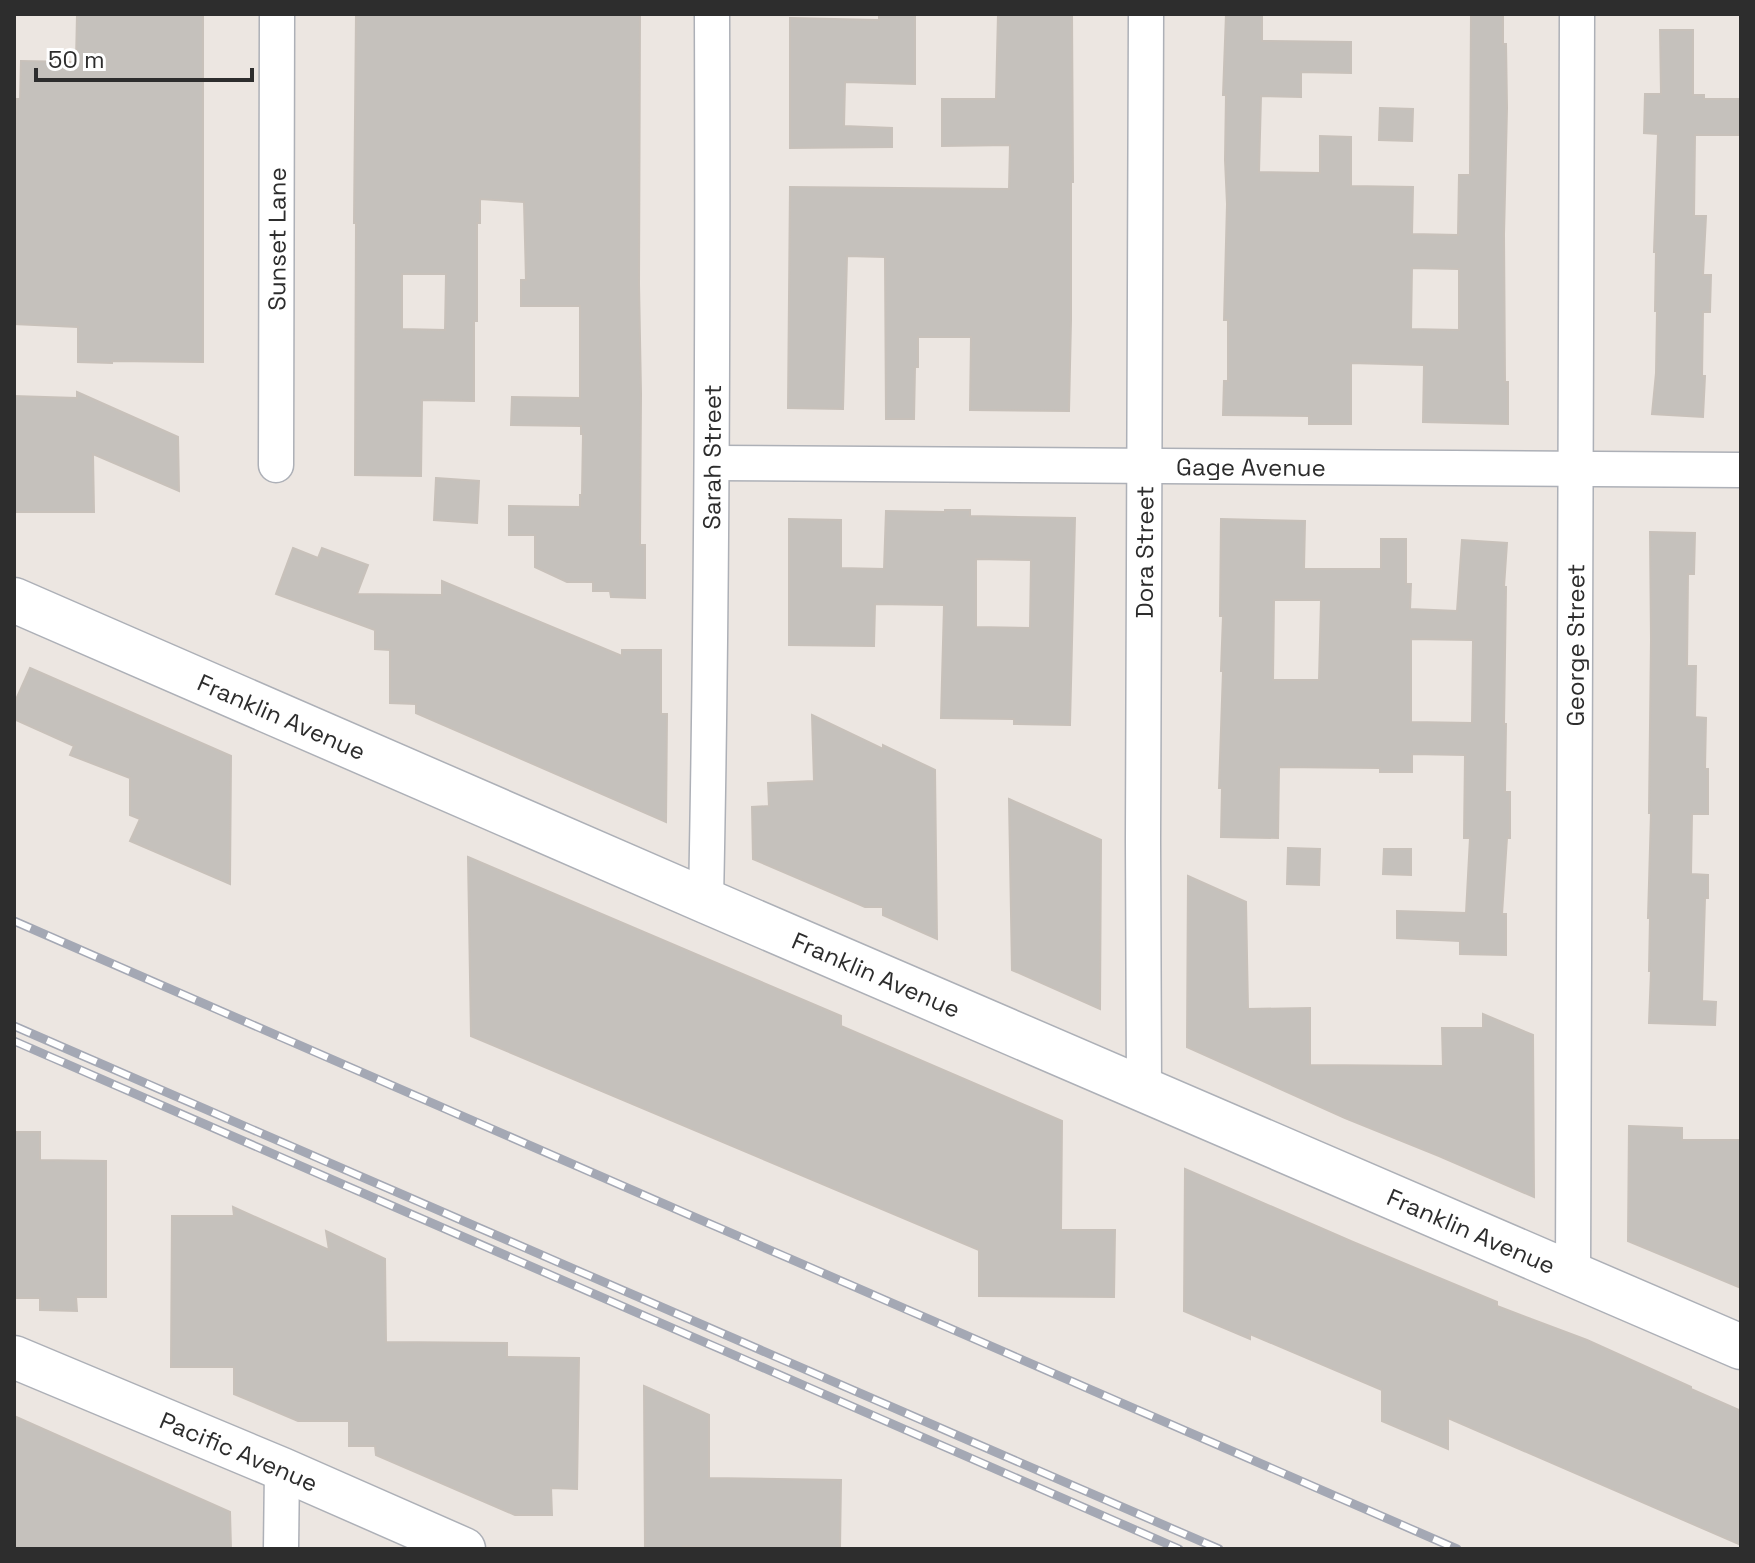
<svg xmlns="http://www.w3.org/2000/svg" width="1755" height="1563" font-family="'Space Grotesk',sans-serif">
<rect width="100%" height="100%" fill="#ece6e1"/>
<g fill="#c5c1bc" stroke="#c8c1ba" stroke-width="2" fill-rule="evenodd">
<path d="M 77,14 L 203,14 L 203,362 L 112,361 L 112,363 L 78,362 L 78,327 L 14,324 L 16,274 L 14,165 L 16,99 L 20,99 L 21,61 L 76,62 Z"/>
<path d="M 356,14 L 640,14 L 639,284 L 641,394 L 640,545 L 645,545 L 645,598 L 611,597 L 610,591 L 593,591 L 593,582 L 567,582 L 535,567 L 535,535 L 509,535 L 509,506 L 580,507 L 580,495 L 582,495 L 583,434 L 581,434 L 581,426 L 511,425 L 512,397 L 580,398 L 580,306 L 521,306 L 521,280 L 526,280 L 524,202 L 480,199 L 480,223 L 477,223 L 477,321 L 474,321 L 474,401 L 422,400 L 421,476 L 355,475 L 356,223 L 354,223 ZM 402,274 L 446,274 L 445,330 L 402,329 Z"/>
<path d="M 879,14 L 915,14 L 915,84 L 845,82 L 844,126 L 892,128 L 892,147 L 790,148 L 790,18 L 879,20 Z"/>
<path d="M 998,14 L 1072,14 L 1073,182 L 1071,182 L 1071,320 L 1069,411 L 970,410 L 971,337 L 918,337 L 918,367 L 915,367 L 914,419 L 886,419 L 885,257 L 847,256 L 843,409 L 788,408 L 790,187 L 1009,189 L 1010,145 L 942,146 L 942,99 L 996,99 Z"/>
<path d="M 1226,14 L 1262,14 L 1262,41 L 1351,42 L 1351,73 L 1301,72 L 1301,97 L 1261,96 L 1259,172 L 1320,173 L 1320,136 L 1351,137 L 1351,186 L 1413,187 L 1412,234 L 1458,235 L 1459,175 L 1470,175 L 1471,14 L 1503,14 L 1503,44 L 1506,44 L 1507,108 L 1504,235 L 1505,382 L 1508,382 L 1508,424 L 1423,422 L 1424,365 L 1351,363 L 1351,424 L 1309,424 L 1309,416 L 1223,415 L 1224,381 L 1228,381 L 1228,320 L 1224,320 L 1227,204 L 1225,160 L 1226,95 L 1223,95 ZM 1412,268 L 1459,269 L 1459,330 L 1411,329 Z"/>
<path d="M 1660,30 L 1693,30 L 1693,95 L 1704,95 L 1704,99 L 1741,99 L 1741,135 L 1695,135 L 1694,216 L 1706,216 L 1703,275 L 1711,275 L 1710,312 L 1703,312 L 1702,376 L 1705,376 L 1703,417 L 1652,414 L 1656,373 L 1657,311 L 1655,311 L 1656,252 L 1654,252 L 1658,134 L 1644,133 L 1645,94 L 1661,94 Z"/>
<path d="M 1380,108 L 1413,109 L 1412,141 L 1379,140 Z"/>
<path d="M 77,392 L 178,437 L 179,491 L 93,454 L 94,512 L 14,512 L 14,396 L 77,398 Z"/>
<path d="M 436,478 L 479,481 L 477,523 L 434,520 Z"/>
<path d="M 945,510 L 970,510 L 970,516 L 1075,518 L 1070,725 L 1014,724 L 1014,719 L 941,718 L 944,605 L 875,604 L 874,646 L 789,645 L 789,519 L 841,520 L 841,568 L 884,569 L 886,511 L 945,512 ZM 976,559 L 1031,560 L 1030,628 L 976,627 Z"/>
<path d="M 1221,519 L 1305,521 L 1304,569 L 1381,569 L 1381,539 L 1406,539 L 1406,584 L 1411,584 L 1410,609 L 1457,611 L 1462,540 L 1507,543 L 1504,587 L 1506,587 L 1504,724 L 1506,724 L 1505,792 L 1510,792 L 1510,838 L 1507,838 L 1502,914 L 1506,914 L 1506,955 L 1460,954 L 1460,941 L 1397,938 L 1397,911 L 1466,913 L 1470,838 L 1464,838 L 1465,755 L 1412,754 L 1412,772 L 1380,772 L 1380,768 L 1279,767 L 1278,838 L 1221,837 L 1222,788 L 1219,788 L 1223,671 L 1221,671 L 1223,616 L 1220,616 ZM 1274,600 L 1321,600 L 1319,680 L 1273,680 ZM 1411,639 L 1473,640 L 1472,723 L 1411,722 Z"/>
<path d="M 1650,532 L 1695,533 L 1694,574 L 1688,574 L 1687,666 L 1696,666 L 1695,717 L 1706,718 L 1705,769 L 1708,769 L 1708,814 L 1692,814 L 1691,874 L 1708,875 L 1708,898 L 1705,898 L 1702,1001 L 1716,1002 L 1715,1025 L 1649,1023 L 1651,971 L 1649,971 L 1650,918 L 1648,918 L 1651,813 L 1649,813 L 1651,639 Z"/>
<path d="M 293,548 L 318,558 L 322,548 L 368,565 L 357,594 L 442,595 L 442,581 L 622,656 L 622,650 L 661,650 L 661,714 L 667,714 L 666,822 L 416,713 L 416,704 L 390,703 L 390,650 L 375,649 L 375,630 L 276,594 Z"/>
<path d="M 30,668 L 231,756 L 230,884 L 130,841 L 140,819 L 130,815 L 130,778 L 70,755 L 74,746 L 14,719 L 14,704 Z"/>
<path d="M 812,715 L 883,749 L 883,745 L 935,770 L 937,939 L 883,915 L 883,907 L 865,907 L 753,859 L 752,807 L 769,806 L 768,783 L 814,781 Z"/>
<path d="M 1009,799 L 1101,840 L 1100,1009 L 1012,970 Z"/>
<path d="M 1288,848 L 1320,849 L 1319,885 L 1287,884 Z"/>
<path d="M 1384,849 L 1411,849 L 1411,875 L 1383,874 Z"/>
<path d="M 468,857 L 841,1016 L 841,1026 L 1062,1121 L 1061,1230 L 1115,1230 L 1114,1297 L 979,1296 L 979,1250 L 471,1036 Z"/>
<path d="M 1188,876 L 1246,902 L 1248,1009 L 1310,1008 L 1310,1065 L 1443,1066 L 1442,1028 L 1483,1028 L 1483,1014 L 1533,1035 L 1534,1197 L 1439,1156 L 1345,1118 L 1187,1047 Z"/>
<path d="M 1629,1126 L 1682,1128 L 1682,1140 L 1741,1140 L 1741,1288 L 1628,1241 Z"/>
<path d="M 14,1132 L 40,1132 L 40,1160 L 106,1161 L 106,1297 L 76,1297 L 77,1311 L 40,1310 L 40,1298 L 14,1298 Z"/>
<path d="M 1185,1169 L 1353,1242 L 1497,1302 L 1497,1306 L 1587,1340 L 1691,1387 L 1691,1389 L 1741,1411 L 1741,1545 L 1448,1418 L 1448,1449 L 1382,1421 L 1382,1390 L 1250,1334 L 1250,1339 L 1184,1311 Z"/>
<path d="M 233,1207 L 329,1250 L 326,1231 L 385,1259 L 386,1342 L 507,1343 L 507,1357 L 579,1358 L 577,1489 L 551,1488 L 552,1515 L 515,1515 L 376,1455 L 375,1446 L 349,1446 L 349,1421 L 298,1421 L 234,1394 L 234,1367 L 171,1367 L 172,1216 L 234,1216 Z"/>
<path d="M 644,1386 L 709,1415 L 709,1478 L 841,1480 L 840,1549 L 726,1549 L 683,1546 L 683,1549 L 645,1549 Z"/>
<path d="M 14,1416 L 230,1512 L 231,1549 L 14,1549 Z"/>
</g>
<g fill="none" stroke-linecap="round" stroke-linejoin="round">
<g stroke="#adb0b7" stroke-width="37">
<g id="minor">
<path id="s1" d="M 713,463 L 1741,470"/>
<path id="s2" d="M 276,465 L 277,14"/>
<path id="s3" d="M 706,901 C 712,605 713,310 712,14"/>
<path id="s4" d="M 1144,1090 L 1143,841 L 1146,14"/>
<path id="s5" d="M 1573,1275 L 1577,14"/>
<path d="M 281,1549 L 282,1469"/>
</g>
</g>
<g stroke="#adb0b7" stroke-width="45">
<g id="tertiary">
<path id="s6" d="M 14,1357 L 282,1469 L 464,1549"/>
</g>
</g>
<g stroke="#adb0b7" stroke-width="47">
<g id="secondary">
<path id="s7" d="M 14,600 L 706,901 L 1741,1347"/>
</g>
</g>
<use href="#minor" stroke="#fff" stroke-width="34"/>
<use href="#tertiary" stroke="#fff" stroke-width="42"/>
<use href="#secondary" stroke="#fff" stroke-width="44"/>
<g stroke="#a4a8b4" stroke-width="9">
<g id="rail">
<path d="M 14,921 L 1457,1549"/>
<path d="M 14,1026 L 1219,1549"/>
<path d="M 14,1041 L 1179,1549"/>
</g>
</g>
<use href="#rail" stroke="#fff" stroke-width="6" stroke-dasharray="18" stroke-linecap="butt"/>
</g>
<g text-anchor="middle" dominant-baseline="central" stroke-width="8" stroke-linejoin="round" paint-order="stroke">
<g font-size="24" fill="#2d2d2d" stroke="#fff">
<text stroke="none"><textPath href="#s2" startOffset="226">Sunset Lane</textPath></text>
<text stroke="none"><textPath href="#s3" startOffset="444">Sarah Street</textPath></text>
<text stroke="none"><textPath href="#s1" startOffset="538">Gage Avenue</textPath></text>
<text stroke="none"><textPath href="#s4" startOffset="538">Dora Street</textPath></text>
<text stroke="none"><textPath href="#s5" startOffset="630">George Street</textPath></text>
<text stroke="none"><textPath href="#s7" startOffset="292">Franklin Avenue</textPath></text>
<text stroke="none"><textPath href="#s7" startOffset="940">Franklin Avenue</textPath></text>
<text stroke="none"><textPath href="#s7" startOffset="1588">Franklin Avenue</textPath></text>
<text stroke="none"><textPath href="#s6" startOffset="244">Pacific Avenue</textPath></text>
</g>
</g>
<rect width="1755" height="1563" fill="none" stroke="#2d2d2d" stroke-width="32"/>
<path d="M36 68v12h216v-12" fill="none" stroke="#2d2d2d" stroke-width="4"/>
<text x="48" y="68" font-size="24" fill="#2d2d2d" stroke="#ffffff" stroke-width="6" paint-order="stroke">50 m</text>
</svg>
